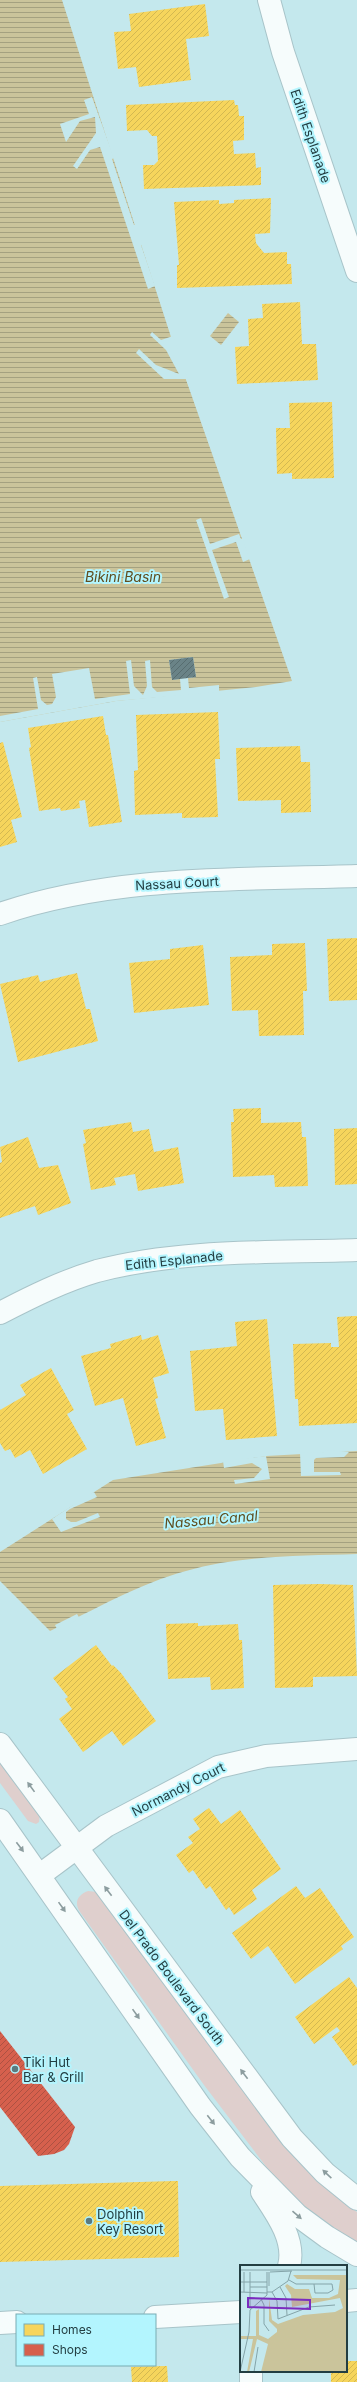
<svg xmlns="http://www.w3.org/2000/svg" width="357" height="2382" font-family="Inter,sans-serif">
<defs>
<pattern id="water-rules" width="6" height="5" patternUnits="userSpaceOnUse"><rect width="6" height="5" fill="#cac49b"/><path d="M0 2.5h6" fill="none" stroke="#a4a180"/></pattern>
<pattern id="homes-hatch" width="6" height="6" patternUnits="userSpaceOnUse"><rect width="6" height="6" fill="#f6d55c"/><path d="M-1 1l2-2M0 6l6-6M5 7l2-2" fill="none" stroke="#d3b851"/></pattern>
<pattern id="shops-hatch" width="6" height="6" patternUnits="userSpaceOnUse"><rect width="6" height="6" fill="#d6604d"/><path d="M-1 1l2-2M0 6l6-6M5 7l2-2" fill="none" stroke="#ad5142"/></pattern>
<pattern id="building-hatch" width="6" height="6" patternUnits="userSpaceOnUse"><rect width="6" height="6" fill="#6a8387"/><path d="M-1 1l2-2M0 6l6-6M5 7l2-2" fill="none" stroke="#576d70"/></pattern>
</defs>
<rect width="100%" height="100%" fill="#c4e8ed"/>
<g fill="#dfcfcd">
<path d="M 0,1756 L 40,1814 L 39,1822 L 36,1824 L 28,1821 L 0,1783 Z"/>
<path d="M 88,1891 L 97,1892 L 102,1896 L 287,2149 L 319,2183 L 357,2212 L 357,2244 L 305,2208 L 274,2177 L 204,2085 L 80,1912 C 74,1903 77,1895 88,1891 Z"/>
</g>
<g fill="url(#water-rules)">
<path d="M 0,0 L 62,0 L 171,337 L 292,681 L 256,687 L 116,701 L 0,722 Z"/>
<path d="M 228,313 L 239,322 L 221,345 L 210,336 Z"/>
<path d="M 357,1451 L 357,1554 C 300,1556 241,1555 186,1571 C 138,1584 94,1610 50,1631 L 0,1581 L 0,1552 L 113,1480 L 266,1456 Z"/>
</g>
<g fill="#c4e8ed">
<path d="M 92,97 L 114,158 L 112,159 L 134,225 L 136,225 L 143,244 L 141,245 L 155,286 L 148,289 L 100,147 L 90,150 L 77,169 L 73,166 L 96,133 L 95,117 L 80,121 L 66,142 L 60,124 L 89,114 L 84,100 Z"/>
<path d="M 152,332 L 161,340 L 173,336 L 192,391 L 191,392 L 186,379 L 164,379 L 136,353 L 139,349 L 156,365 L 179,374 L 166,350 L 150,335 Z"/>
<path d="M 201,518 L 210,544 L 239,534 L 241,539 L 243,539 L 250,559 L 243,562 L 236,542 L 212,550 L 229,597 L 224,599 L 196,520 Z"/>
<path d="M 193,657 L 196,677 L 188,678 L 189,688 L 219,685 L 219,692 L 116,701 L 0,722 L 0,716 L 38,709 L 33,678 L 37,677 L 41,700 L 47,705 L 52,704 L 56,697 L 52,674 L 89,668 L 95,699 L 130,694 L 126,661 L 131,660 L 134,686 L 143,695 L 147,686 L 145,661 L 150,660 L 152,687 L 157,692 L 181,690 L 180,679 L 172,680 L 169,660 Z"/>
<path d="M 325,1450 L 349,1452 L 344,1457 L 316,1458 L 314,1460 L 314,1472 L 340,1472 L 341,1475 L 301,1476 L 300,1453 L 325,1452 Z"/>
<path d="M 266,1456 L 270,1479 L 235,1484 L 234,1480 L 254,1478 L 262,1469 L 252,1463 L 224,1468 L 223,1461 Z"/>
<path d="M 94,1492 L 97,1497 L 70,1509 L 66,1512 L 66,1519 L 71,1522 L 76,1522 L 98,1513 L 100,1517 L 61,1532 L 52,1519 L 73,1505 L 72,1503 Z"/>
<path d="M 77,1614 L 80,1619 L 57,1629 L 55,1625 Z"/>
</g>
<g fill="url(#homes-hatch)">
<path d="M 205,4 L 209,36 L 186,39 L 191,80 L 139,87 L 136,67 L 118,69 L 114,32 L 131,31 L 129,14 Z"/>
<path d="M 234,100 L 235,105 L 238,105 L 239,116 L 244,116 L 244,140 L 233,141 L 234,154 L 255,153 L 256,168 L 261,167 L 261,185 L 144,189 L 143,165 L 154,165 L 158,161 L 157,136 L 152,136 L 147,130 L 127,131 L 126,105 Z"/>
<path d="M 271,198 L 270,233 L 255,234 L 256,243 L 264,253 L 287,252 L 287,264 L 291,264 L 292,284 L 177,288 L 177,265 L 179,265 L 174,202 L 219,200 L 219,204 L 234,203 L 234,200 Z"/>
<path d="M 300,302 L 302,344 L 316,344 L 318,380 L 237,384 L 235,347 L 249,346 L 248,319 L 263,318 L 262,304 Z"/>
<path d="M 332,402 L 334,478 L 292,479 L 292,473 L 277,474 L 276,428 L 290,428 L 289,403 Z"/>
<path d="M 218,712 L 220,759 L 215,759 L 218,817 L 182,818 L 182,813 L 135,815 L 134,771 L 138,770 L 136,715 Z"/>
<path d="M 103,716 L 106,735 L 108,735 L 122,822 L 89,827 L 85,800 L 79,801 L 80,808 L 61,811 L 60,808 L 39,811 L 29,748 L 31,747 L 28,728 Z"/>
<path d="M 3,742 L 22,817 L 11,820 L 17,842 L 0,847 L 0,743 Z"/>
<path d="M 300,746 L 301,762 L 310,762 L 311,812 L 281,813 L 281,800 L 238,801 L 236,748 Z"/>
<path d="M 357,938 L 357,1000 L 329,1001 L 327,939 Z"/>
<path d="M 305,943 L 307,991 L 303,991 L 304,1035 L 259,1036 L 258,1010 L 232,1011 L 230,957 L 272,955 L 272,944 Z"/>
<path d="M 203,945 L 209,1005 L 134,1013 L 129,963 L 170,959 L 170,949 Z"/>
<path d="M 77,973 L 86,1009 L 90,1009 L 98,1041 L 18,1062 L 0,984 L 38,975 L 40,982 Z"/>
<path d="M 261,1108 L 261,1123 L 301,1122 L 302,1137 L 306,1137 L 308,1186 L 275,1187 L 274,1175 L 233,1177 L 231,1122 L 234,1122 L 233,1109 Z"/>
<path d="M 131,1122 L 133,1132 L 149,1129 L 154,1152 L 178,1147 L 184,1183 L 138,1191 L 135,1174 L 114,1178 L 116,1185 L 91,1190 L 83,1144 L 86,1143 L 83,1130 Z"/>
<path d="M 357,1128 L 357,1184 L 335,1185 L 334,1129 Z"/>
<path d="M 28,1137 L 39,1168 L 58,1165 L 71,1203 L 38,1215 L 35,1206 L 0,1218 L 0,1163 L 2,1162 L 0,1147 Z"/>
<path d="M 354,1316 L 357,1316 L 357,1423 L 299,1426 L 298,1399 L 295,1399 L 293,1344 L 331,1343 L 331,1347 L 339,1347 L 337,1317 Z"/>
<path d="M 267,1319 L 277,1436 L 226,1440 L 223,1409 L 195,1411 L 190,1351 L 237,1346 L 235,1322 Z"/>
<path d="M 141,1335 L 142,1340 L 158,1335 L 169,1373 L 153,1378 L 158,1398 L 155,1399 L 166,1438 L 136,1446 L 123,1398 L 95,1406 L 81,1356 L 111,1348 L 110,1344 Z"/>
<path d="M 51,1368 L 74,1410 L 67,1414 L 87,1449 L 43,1474 L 30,1450 L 15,1458 L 10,1449 L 5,1451 L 0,1443 L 0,1410 L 26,1395 L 20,1385 Z"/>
<path d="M 319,1584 L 353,1585 L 357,1676 L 313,1677 L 313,1687 L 275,1688 L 273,1585 Z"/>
<path d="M 198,1623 L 198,1626 L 238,1624 L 239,1640 L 242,1640 L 244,1688 L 211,1690 L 210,1677 L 168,1679 L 166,1624 Z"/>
<path d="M 96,1645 L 112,1666 L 113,1665 L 121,1673 L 156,1721 L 123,1746 L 112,1731 L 83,1752 L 59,1719 L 72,1709 L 65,1699 L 68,1697 L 53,1678 Z"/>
<path d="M 209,1808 L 221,1824 L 240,1810 L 281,1869 L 252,1890 L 257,1899 L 234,1915 L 229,1907 L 226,1910 L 210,1886 L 206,1889 L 193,1870 L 189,1873 L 176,1855 L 193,1843 L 188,1837 L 200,1829 L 193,1819 Z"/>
<path d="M 296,1886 L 305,1898 L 320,1888 L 354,1937 L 341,1946 L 343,1949 L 295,1984 L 268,1946 L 251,1959 L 232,1933 Z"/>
<path d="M 349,1977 L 357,1988 L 357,2064 L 353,2066 L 332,2037 L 340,2031 L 337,2027 L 314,2044 L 295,2017 Z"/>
<path d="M 174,2181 L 178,2181 L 179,2257 L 0,2262 L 0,2186 Z"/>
<path d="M 346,2361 L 357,2361 L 357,2382 L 331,2382 L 331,2371 L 346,2371 Z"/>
<path d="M 164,2366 L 167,2366 L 168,2382 L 132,2382 L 131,2367 Z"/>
</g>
<path fill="url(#shops-hatch)" d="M 0,2031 L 75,2127 L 69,2144 L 64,2150 L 54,2154 L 38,2156 L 0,2107 Z"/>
<path fill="url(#building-hatch)" d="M 193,657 L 196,677 L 172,680 L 169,660 Z"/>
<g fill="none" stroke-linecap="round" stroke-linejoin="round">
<g stroke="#a8c4c9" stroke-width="24">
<g id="street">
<path d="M 269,0 L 283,52 L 357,271"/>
<path d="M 0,914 C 114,875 238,880 357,876"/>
<path d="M 0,1313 C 31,1297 63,1281 97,1271 C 181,1249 271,1253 357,1250"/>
<path d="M 40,1875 L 106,1826 L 218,1767 L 266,1756 L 357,1749"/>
<path d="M 346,2301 L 357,2300"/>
<path d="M 155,2317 L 241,2312"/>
<path d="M 0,2323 L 17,2322"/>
<path d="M 251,2371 L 251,2382"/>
</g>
</g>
<g stroke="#a8c4c9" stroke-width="24">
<g id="secondary">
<path d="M 0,1744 L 292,2138 L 325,2173 L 357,2199"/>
<path d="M 0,1820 L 200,2106 L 240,2157 L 297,2215 L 327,2237 L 357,2255"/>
<path d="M 262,2192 C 276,2213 296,2240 289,2266"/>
</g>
</g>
<use href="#street" stroke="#f6fcfc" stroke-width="22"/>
<use href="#secondary" stroke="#f6fcfc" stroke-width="22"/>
</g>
<defs><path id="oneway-solid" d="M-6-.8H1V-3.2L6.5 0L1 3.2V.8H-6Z"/></defs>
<g fill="#8c9d9f">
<use href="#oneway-solid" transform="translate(31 1787) rotate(-126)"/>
<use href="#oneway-solid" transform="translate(20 1847) rotate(53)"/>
<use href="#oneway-solid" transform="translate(108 1891) rotate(-127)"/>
<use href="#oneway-solid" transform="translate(62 1907) rotate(55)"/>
<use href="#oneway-solid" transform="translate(136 2014) rotate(55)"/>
<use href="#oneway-solid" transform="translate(244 2074) rotate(-127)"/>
<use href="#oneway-solid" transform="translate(211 2120) rotate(52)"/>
<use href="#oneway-solid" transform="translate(327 2174) rotate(-137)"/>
<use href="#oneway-solid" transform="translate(297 2215) rotate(41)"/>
</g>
<g fill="#5b7a7e" stroke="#b3f5fe" stroke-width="1.5">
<circle cx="15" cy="2069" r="4"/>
<circle cx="89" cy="2221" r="4"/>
</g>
<g text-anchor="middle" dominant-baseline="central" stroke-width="4" stroke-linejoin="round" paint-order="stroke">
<g font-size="13" fill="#233e42" stroke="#b3f5fe">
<text transform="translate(311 136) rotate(71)">Edith Esplanade</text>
<text transform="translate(177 883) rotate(-3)">Nassau Court</text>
<text transform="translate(174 1260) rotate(-6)">Edith Esplanade</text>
<text transform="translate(178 1789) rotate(-27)">Normandy Court</text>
<text transform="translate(172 1977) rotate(53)">Del Prado Boulevard South</text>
</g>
<g font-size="13" fill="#233e42" stroke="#b3f5fe" text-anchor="start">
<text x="23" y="2062">Tiki Hut<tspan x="23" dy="15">Bar &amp; Grill</tspan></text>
<text x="97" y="2214">Dolphin<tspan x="97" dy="15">Key Resort</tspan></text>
</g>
<g font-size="14" font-style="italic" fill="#5f4d1f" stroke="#b3f5fe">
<text x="123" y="576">Bikini Basin</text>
<text transform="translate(211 1519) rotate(-5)">Nassau Canal</text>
</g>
</g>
<g transform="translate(240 2265)">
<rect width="107" height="107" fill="#c4e8ed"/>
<path d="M 53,10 L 107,10 L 107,107 L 21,107 L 28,79 L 17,74 L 9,107 L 7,107 L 13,74 L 0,74 L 0,71 L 16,71 L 16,46 L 19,44 L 19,70 L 28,74 L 37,67 L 37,64 L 29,56 L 29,33 L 32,55 L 38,59 L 63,50 L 95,47 L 103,43 L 100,33 L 52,42 L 51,30 L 45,21 L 47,19 L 55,24 L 69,24 L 72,33 L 89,33 L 98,29 L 100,15 L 57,14 Z" fill="#cac49b"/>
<path fill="none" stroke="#84a4a9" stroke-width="1" d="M 0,5 L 107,5M 4,7 L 4,27M 10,7 L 10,44M 29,7 L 29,21M 30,7 L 52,6M 49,15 L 56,19 L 92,19 L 93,25 L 88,28 L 75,28 L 74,19M 0,17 L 27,17M 10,22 L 27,22M 40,22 L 46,33 L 47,50M 0,27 L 27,28M 27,27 L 32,27 L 48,16 L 51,6M 32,27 L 37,36 L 38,54 L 69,42 L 95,40M 21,34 L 24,40 L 24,59 L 29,66M 0,107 L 9,67 L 10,45 L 27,30 L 27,7M 14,107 L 18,82"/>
<path fill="#7b2cbf" fill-opacity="0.15" stroke="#7b2cbf" stroke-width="2" d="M 8,33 L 70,35 L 70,44 L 8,42 Z"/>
<rect width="107" height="107" fill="none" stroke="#233e42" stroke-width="2"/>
</g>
<rect x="16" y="2314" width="140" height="52" fill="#b3f5fe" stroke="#79acb3"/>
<rect x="24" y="2324" width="20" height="12" fill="#f6d55c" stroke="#79acb3"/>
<text x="52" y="2334" font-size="12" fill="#233e42">Homes</text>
<rect x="24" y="2344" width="20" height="12" fill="#d6604d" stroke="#79acb3"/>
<text x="52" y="2354" font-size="12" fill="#233e42">Shops</text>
</svg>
